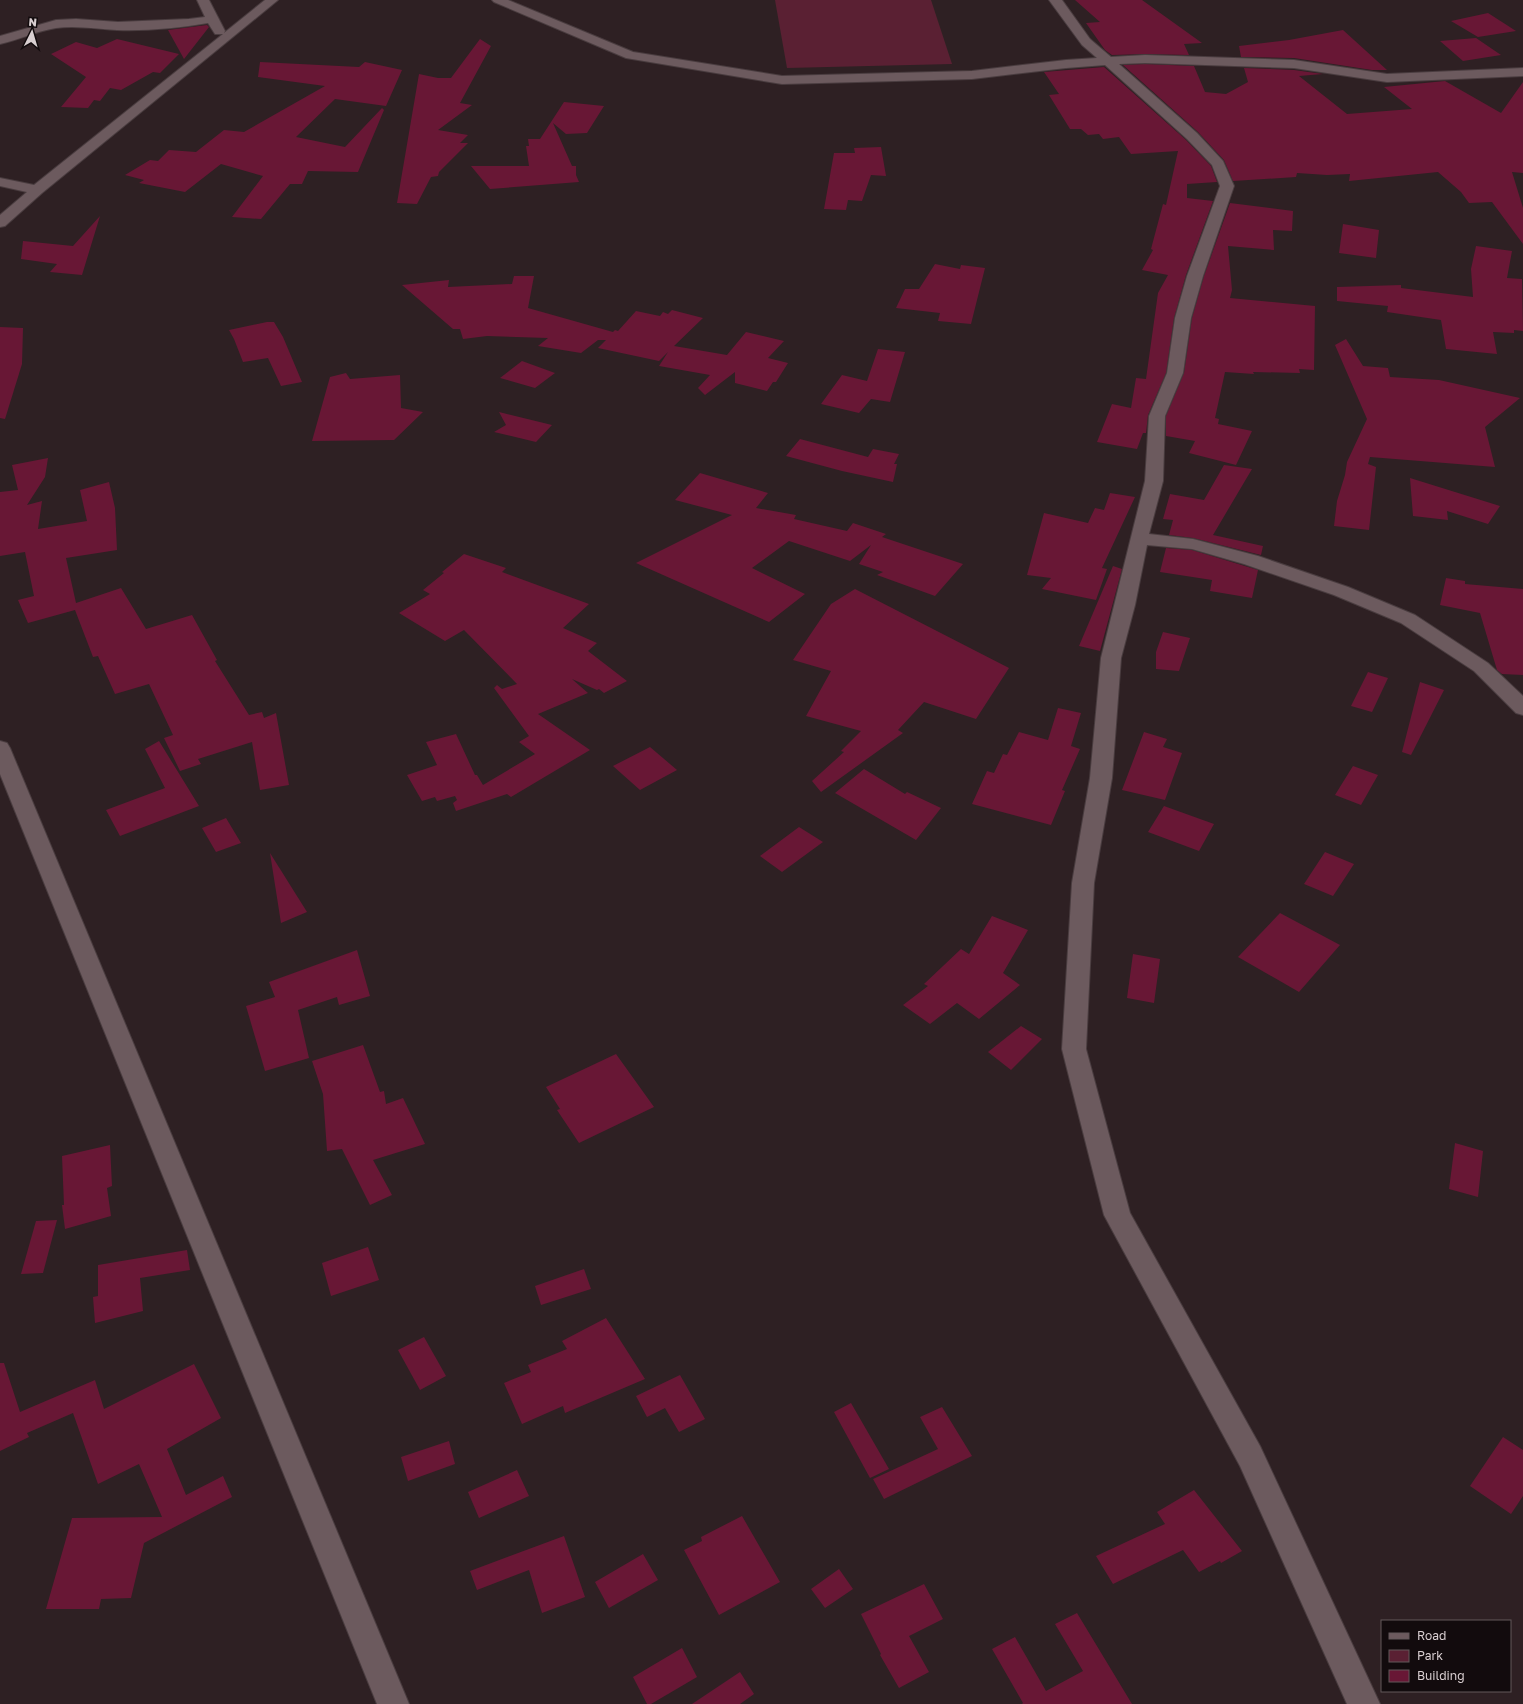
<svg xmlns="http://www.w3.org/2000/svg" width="1523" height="1704" font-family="'Golos Text',sans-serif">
<rect width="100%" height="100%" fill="#2e2023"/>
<path fill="#5a2033" d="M 775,0 L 931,0 L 952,64 L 787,68 Z"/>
<g fill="#681735">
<path d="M 1075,0 L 1142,0 L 1202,43 L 1184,44 L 1189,55 L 1145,54 L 1112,55 L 1105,50 L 1086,23 L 1100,22 Z"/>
<path d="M 1488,13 L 1516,31 L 1478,37 L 1451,21 Z"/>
<path d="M 207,25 L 209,27 L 184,59 L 168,30 Z"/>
<path d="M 1343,30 L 1387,70 L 1372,70 L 1294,58 L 1241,57 L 1239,46 L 1289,40 Z"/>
<path d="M 1476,38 L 1501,55 L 1463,61 L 1440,41 Z"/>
<path d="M 117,39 L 179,54 L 160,73 L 153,72 L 121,90 L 110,88 L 100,101 L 94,100 L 88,108 L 61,107 L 86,77 L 51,54 L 76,42 L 97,48 Z"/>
<path d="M 480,39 L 491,46 L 460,103 L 472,105 L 438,130 L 468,135 L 460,143 L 468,143 L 439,172 L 438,176 L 431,177 L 417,204 L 397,203 L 419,74 L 438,78 L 451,78 Z"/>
<path d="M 260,62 L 359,67 L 365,62 L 402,70 L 386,106 L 335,99 L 296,137 L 345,147 L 382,108 L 384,110 L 358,172 L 308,171 L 302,184 L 290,184 L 261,219 L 232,217 L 263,176 L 221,164 L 185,192 L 139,183 L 144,180 L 125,175 L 150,160 L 158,161 L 169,150 L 196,152 L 224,130 L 244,132 L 325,86 L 258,77 Z"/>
<path d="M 1145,64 L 1194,66 L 1205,92 L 1226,94 L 1248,82 L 1244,68 L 1294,70 L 1323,74 L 1299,76 L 1347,114 L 1412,109 L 1384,87 L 1445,81 L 1501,113 L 1523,82 L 1523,173 L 1512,172 L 1523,208 L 1523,244 L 1492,202 L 1469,203 L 1461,192 L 1438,172 L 1349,181 L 1350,174 L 1327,175 L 1297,173 L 1296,177 L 1233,181 L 1224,160 L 1198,132 L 1123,65 Z"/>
<path d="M 1104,67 L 1186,140 L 1211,166 L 1217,182 L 1187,184 L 1187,198 L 1213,201 L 1186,275 L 1174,318 L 1166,373 L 1148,415 L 1146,433 L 1143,433 L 1137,449 L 1097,442 L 1112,404 L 1131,408 L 1136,378 L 1146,379 L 1158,293 L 1168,275 L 1142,270 L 1153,250 L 1151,249 L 1163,204 L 1166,205 L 1178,151 L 1131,154 L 1119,137 L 1103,139 L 1099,134 L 1088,135 L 1081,129 L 1070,129 L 1049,95 L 1059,94 L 1044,72 Z"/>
<path d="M 564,102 L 604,106 L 587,133 L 566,134 L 553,123 L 572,166 L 576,166 L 576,175 L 579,182 L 490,189 L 471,166 L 529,166 L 526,146 L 529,146 L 528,139 L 540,139 Z"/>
<path d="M 881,147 L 886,176 L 871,175 L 862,201 L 848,200 L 846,210 L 824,209 L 834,153 L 855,153 L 854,148 Z"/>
<path d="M 1230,203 L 1293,211 L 1292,231 L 1273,230 L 1274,250 L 1228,246 L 1232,290 L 1230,298 L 1315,306 L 1314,370 L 1299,369 L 1300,373 L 1253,372 L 1254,374 L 1225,372 L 1215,418 L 1219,419 L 1218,424 L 1252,431 L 1236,465 L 1189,453 L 1195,441 L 1166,436 L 1166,416 L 1184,373 L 1192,318 L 1204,276 Z"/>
<path d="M 100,216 L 82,275 L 50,272 L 57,264 L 21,259 L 23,241 L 73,246 Z"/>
<path d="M 1343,224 L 1379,230 L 1376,258 L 1339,253 Z"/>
<path d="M 1476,246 L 1512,251 L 1507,278 L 1522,279 L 1523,331 L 1514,330 L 1514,333 L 1493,332 L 1497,354 L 1446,349 L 1441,320 L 1387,312 L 1388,306 L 1337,301 L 1337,287 L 1401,285 L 1401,288 L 1473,297 L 1471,269 Z"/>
<path d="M 935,264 L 960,269 L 961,265 L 985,268 L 971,324 L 938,321 L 940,313 L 896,308 L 905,289 L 919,289 Z"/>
<path d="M 514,276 L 534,276 L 528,308 L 613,332 L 615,330 L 618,331 L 636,311 L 660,316 L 663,312 L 668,314 L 672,310 L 703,318 L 674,346 L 727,355 L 746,332 L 784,341 L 768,358 L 788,363 L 776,382 L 773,382 L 767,391 L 735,383 L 735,372 L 705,395 L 698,388 L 710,375 L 659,366 L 668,352 L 659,361 L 598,348 L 606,340 L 598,340 L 581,353 L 538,346 L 548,338 L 487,336 L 463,339 L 460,329 L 453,329 L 402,285 L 449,280 L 448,287 L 512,284 Z"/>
<path d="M 267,322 L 274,322 L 283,337 L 302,382 L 281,386 L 268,358 L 243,362 L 234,339 L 229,330 Z"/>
<path d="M 0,327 L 23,328 L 22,364 L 5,419 L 0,418 Z"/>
<path d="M 1346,339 L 1363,366 L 1388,368 L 1390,377 L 1439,380 L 1520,398 L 1485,427 L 1495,467 L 1370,457 L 1368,464 L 1376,467 L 1369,530 L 1334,526 L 1337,501 L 1345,475 L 1347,462 L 1367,419 L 1335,345 Z"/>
<path d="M 878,349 L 905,352 L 890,402 L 871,399 L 859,413 L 821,404 L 842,375 L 867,381 Z"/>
<path d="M 522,361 L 555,373 L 535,388 L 500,378 Z"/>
<path d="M 346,373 L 350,379 L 400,375 L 401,408 L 423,412 L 394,440 L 312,441 L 330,377 Z"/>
<path d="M 499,412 L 552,425 L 536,442 L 494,432 L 506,425 Z"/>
<path d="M 800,439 L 868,457 L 873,449 L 899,454 L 894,464 L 897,464 L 893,482 L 842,471 L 786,456 Z"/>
<path d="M 48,458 L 45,477 L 27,505 L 42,501 L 38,529 L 87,521 L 80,490 L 109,482 L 115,508 L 117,550 L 66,558 L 76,603 L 121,588 L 146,629 L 192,615 L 217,660 L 215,661 L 249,715 L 262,712 L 264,718 L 276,713 L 289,785 L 260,790 L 252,742 L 198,759 L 201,764 L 180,771 L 164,738 L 173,735 L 149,684 L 115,694 L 98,656 L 93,657 L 75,610 L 28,623 L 18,600 L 34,596 L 25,552 L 0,556 L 0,492 L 18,490 L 12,465 Z"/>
<path d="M 1224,465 L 1252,469 L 1213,535 L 1263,546 L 1261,555 L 1193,538 L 1169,535 L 1173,520 L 1163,519 L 1170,494 L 1204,500 Z"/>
<path d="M 700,473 L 768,493 L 756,508 L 796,515 L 794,519 L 847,531 L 853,523 L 886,534 L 882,537 L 963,564 L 935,596 L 877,575 L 883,572 L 859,564 L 871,545 L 850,561 L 789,541 L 752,568 L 805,594 L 769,622 L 636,563 L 732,515 L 675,500 Z"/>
<path d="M 1410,478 L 1500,506 L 1488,524 L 1447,511 L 1448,520 L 1413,516 Z"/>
<path d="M 1110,493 L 1135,497 L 1102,568 L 1107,569 L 1096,600 L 1042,589 L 1051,578 L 1027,575 L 1044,513 L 1088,523 L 1095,508 L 1104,510 Z"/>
<path d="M 1166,548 L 1192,550 L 1258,570 L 1252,598 L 1210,591 L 1212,580 L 1160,572 Z"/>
<path d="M 464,554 L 506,568 L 502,572 L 589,604 L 563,628 L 597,643 L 588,651 L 627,681 L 604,693 L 599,689 L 597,690 L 572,679 L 588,693 L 538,714 L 590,750 L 511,797 L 507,794 L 456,811 L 453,803 L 457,800 L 455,796 L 437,801 L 435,797 L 422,801 L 407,775 L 437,765 L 426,742 L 456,734 L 475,775 L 477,775 L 483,785 L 535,754 L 519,742 L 529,736 L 494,688 L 497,685 L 502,689 L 517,684 L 464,630 L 445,641 L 399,613 L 430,594 L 423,590 L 444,573 L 442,572 Z"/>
<path d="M 1113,566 L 1122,569 L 1100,651 L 1079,646 Z"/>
<path d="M 1446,578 L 1465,581 L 1465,584 L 1523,589 L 1523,675 L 1502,674 L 1497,670 L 1480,613 L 1440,605 Z"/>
<path d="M 855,589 L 1009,668 L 976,719 L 924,702 L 898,730 L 903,733 L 821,792 L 812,781 L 844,752 L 841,751 L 861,731 L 806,716 L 831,671 L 793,660 L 831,604 Z"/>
<path d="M 1163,632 L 1190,638 L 1179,671 L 1156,669 L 1156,652 Z"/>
<path d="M 1368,672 L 1388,678 L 1372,712 L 1351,706 Z"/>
<path d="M 1420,682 L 1444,690 L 1411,755 L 1402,752 Z"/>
<path d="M 1058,708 L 1081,713 L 1071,746 L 1080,749 L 1062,790 L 1065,791 L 1051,825 L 972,804 L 987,771 L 994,773 L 1003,754 L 1007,755 L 1019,732 L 1048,740 Z"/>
<path d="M 1144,732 L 1167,739 L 1163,747 L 1182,753 L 1165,800 L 1122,790 Z"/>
<path d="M 159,741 L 199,806 L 120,836 L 106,810 L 165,788 L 145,749 Z"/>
<path d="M 650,747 L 677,770 L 640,790 L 613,766 Z"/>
<path d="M 1353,766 L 1378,775 L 1361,805 L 1335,795 Z"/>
<path d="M 864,769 L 905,794 L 907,792 L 941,808 L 916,840 L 835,793 Z"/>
<path d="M 1164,806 L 1214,824 L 1199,851 L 1148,832 Z"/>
<path d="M 226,818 L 241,843 L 216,852 L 202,828 Z"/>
<path d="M 799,827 L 823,842 L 782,872 L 760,856 Z"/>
<path d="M 1325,852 L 1354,864 L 1333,896 L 1304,884 Z"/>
<path d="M 270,853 L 307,912 L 281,923 Z"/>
<path d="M 1280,913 L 1340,945 L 1299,992 L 1238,957 Z"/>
<path d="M 992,916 L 1028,930 L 1003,973 L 1020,985 L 979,1019 L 957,1003 L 930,1024 L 903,1005 L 928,986 L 924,984 L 961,949 L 969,954 Z"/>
<path d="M 357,950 L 370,996 L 339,1005 L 337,997 L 298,1010 L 309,1058 L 265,1071 L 246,1006 L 275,997 L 269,982 Z"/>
<path d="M 1133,954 L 1160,959 L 1154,1003 L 1127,998 Z"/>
<path d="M 1021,1026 L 1042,1039 L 1011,1070 L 988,1052 Z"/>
<path d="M 363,1045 L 380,1092 L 384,1091 L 386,1104 L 403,1098 L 425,1144 L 373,1160 L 392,1195 L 370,1205 L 342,1149 L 327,1151 L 323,1094 L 312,1061 Z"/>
<path d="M 616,1054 L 654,1107 L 579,1143 L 557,1110 L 560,1109 L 546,1087 Z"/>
<path d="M 1455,1143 L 1483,1151 L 1478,1197 L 1449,1189 Z"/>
<path d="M 110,1145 L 112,1186 L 107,1188 L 111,1216 L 65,1229 L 62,1205 L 64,1205 L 62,1156 Z"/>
<path d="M 57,1220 L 43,1273 L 21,1274 L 36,1221 Z"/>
<path d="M 368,1247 L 379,1280 L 331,1296 L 322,1263 Z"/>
<path d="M 187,1250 L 190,1270 L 140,1278 L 143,1311 L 95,1323 L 93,1297 L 98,1296 L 98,1265 Z"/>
<path d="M 584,1269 L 591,1289 L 541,1305 L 535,1286 Z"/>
<path d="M 606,1318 L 645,1379 L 565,1413 L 563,1406 L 522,1424 L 504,1383 L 531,1372 L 528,1365 L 567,1349 L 562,1341 Z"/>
<path d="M 424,1337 L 446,1376 L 420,1390 L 398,1350 Z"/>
<path d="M 0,1363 L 4,1363 L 20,1412 L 95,1380 L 104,1409 L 194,1364 L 221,1418 L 167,1449 L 186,1495 L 223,1476 L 232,1497 L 144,1543 L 131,1598 L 101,1599 L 99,1609 L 46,1609 L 72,1518 L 162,1517 L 139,1464 L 98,1484 L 73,1413 L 27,1433 L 29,1437 L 0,1451 Z"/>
<path d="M 680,1375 L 705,1419 L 679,1432 L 665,1408 L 647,1417 L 636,1396 Z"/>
<path d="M 851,1403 L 889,1469 L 870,1478 L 834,1412 Z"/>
<path d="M 942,1407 L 972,1456 L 884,1499 L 873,1479 L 938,1449 L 920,1417 Z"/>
<path d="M 1503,1437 L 1523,1450 L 1523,1496 L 1511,1514 L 1470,1486 Z"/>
<path d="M 449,1441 L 455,1464 L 408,1481 L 401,1457 Z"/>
<path d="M 517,1470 L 529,1496 L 479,1518 L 468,1492 Z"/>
<path d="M 1194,1490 L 1242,1551 L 1221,1563 L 1220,1561 L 1199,1572 L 1183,1550 L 1113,1584 L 1096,1556 L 1165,1524 L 1157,1512 Z"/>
<path d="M 742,1516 L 780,1582 L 719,1615 L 684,1550 L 702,1541 L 701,1537 Z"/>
<path d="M 564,1536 L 585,1597 L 542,1613 L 529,1570 L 477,1590 L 470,1571 Z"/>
<path d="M 643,1554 L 658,1580 L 609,1608 L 595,1582 Z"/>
<path d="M 839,1569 L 853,1589 L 825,1608 L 811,1589 Z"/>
<path d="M 924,1584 L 943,1619 L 909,1636 L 929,1672 L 899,1688 L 880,1655 L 881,1654 L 861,1614 Z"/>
<path d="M 1077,1613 L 1132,1704 L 1022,1704 L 1023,1703 L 992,1649 L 1015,1637 L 1046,1691 L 1083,1671 L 1055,1624 Z"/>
<path d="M 682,1648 L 697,1677 L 651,1704 L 647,1704 L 633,1677 Z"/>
<path d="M 740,1672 L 754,1694 L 740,1704 L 692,1704 Z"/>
</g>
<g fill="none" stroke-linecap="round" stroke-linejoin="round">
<g stroke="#493c3f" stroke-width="2">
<g id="minor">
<path d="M 197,0 L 209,0 L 225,31 L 224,33 L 265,0 L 278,0 L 42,193 L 5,226 L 0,227 L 0,215 L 27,192 L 0,186 L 0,178 L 34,185 L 223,34 L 215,34 L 208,23 C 179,28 147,31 117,30 C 97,29 76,25 56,28 C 36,31 19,40 0,44 L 0,36 L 56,20 L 76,19 L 118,22 L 189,19 L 205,17 Z"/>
<path d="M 492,0 L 508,0 L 633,52 L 782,76 L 972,71 L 1066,60 L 1097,58 L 1082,45 L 1049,0 L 1062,0 L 1090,39 L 1111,57 L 1145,55 L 1294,60 L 1387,74 L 1523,68 L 1523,76 L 1387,82 L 1294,68 L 1145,63 L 1119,64 L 1197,133 L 1223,161 L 1234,186 L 1203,276 L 1191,318 L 1183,373 L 1165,416 L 1163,481 L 1149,534 L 1193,539 L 1258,556 L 1348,587 L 1415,615 L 1488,663 L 1523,696 L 1523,715 L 1516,713 L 1474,671 L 1401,623 L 1334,595 L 1244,564 L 1192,549 L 1147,545 L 1135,605 L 1121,658 L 1112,778 L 1094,883 L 1086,1049 L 1130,1213 L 1260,1446 L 1380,1704 L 1347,1704 L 1240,1466 L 1104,1215 L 1062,1049 L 1072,883 L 1090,778 L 1101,658 L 1145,481 L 1149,416 L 1167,373 L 1175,318 L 1187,276 L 1220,186 L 1212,165 L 1187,139 L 1105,65 L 1066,68 L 972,79 L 782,84 L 626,58 L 494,2 Z"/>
<path d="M 0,741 L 7,743 L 10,748 L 409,1704 L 377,1704 L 0,774 Z"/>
</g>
</g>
<use href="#minor" fill="#6c5a5e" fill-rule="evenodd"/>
</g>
<rect x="1381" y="1620" width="130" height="72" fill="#120b0d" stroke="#62595b"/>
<rect x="1389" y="1633" width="20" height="6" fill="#6c5a5e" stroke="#62595b"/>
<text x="1417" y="1640" font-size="12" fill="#d9cfd1">Road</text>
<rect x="1389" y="1650" width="20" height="12" fill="#5a2033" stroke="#62595b"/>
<text x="1417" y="1660" font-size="12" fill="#d9cfd1">Park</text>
<rect x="1389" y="1670" width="20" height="12" fill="#681735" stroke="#62595b"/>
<text x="1417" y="1680" font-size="12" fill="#d9cfd1">Building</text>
<g transform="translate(32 32) rotate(5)" stroke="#120b0d" stroke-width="3" paint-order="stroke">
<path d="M0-3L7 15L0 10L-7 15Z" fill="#d9cfd1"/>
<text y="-6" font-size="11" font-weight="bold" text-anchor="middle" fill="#d9cfd1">N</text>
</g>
</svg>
